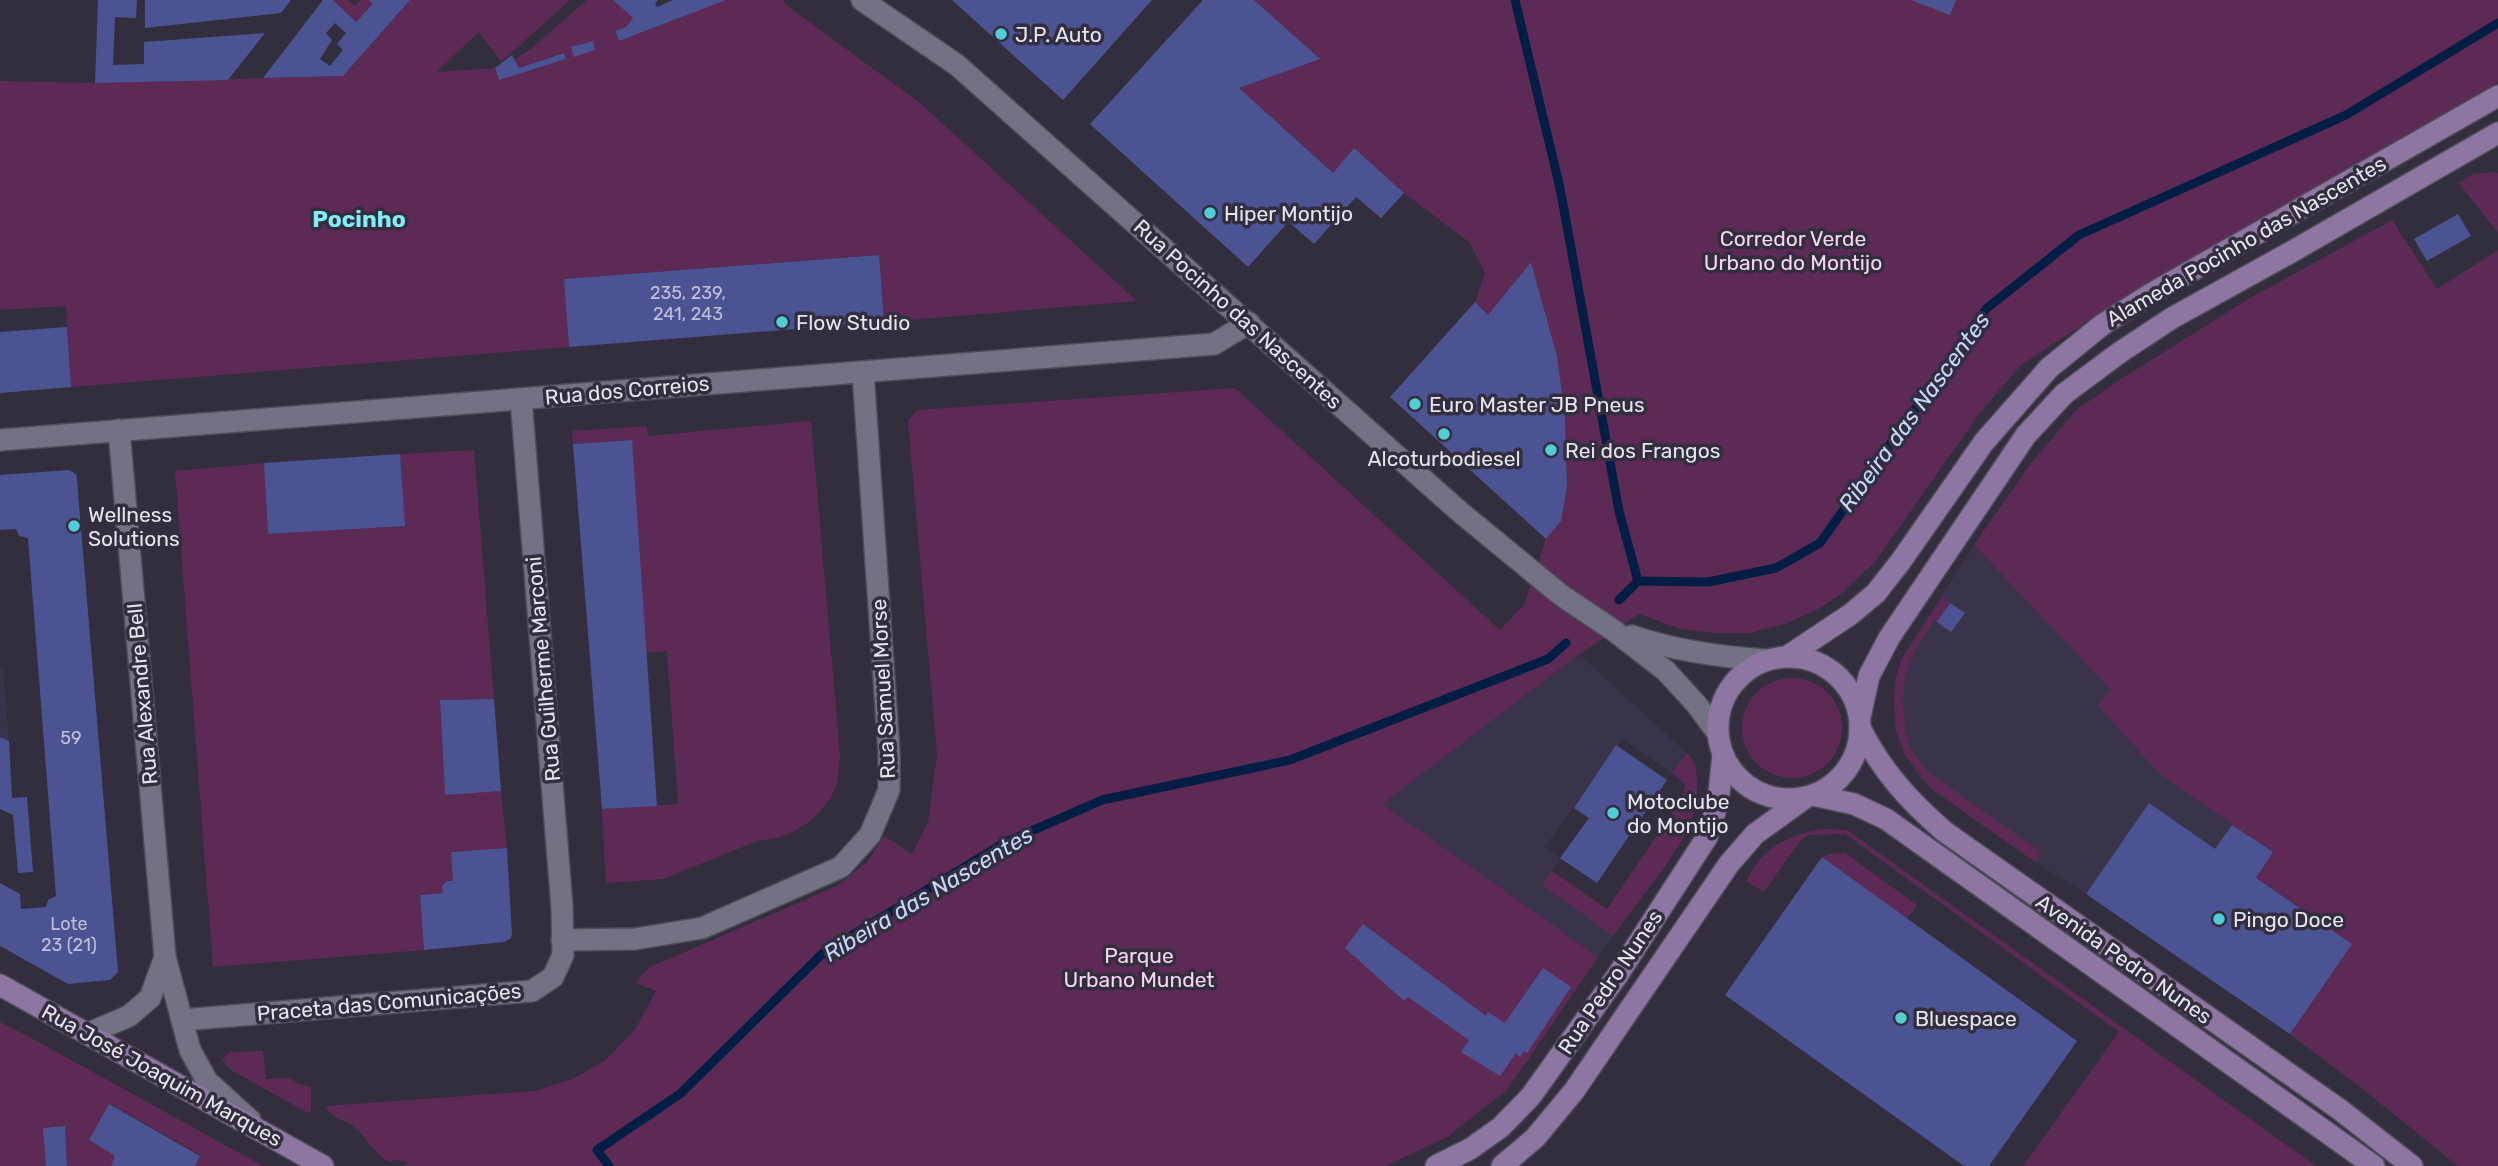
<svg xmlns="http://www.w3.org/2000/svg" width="2498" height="1166" font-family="Rubik,sans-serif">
<rect width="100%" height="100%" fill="#322e3e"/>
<g fill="#3a344a">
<path d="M 1974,545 L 2032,606 L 2386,876 L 2361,1088 L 2290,1034 L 2079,889 L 2035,862 L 1930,788 L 1917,774 L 1904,753 L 1896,731 L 1894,701 L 1896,677 L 1902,658 Z"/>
<path d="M 1580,655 L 1687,753 L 1672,773 L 1621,739 L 1544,848 L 1560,858 L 1542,885 L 1613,936 L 1598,957 L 1381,804 Z"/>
<path d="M 0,668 L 3,668 L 9,741 L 0,737 Z"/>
</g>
<g fill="#5d2a56">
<path d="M 333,0 L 348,0 L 355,6 L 360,0 L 369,0 L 373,4 L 356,22 Z"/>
<path d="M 410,0 L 570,0 L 501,62 L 479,32 L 436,72 L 495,68 L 499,80 L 566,59 L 563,53 L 519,68 L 515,59 L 532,48 L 587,0 L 613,0 L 633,18 L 626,27 L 615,31 L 619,41 L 726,0 L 783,0 L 786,5 L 920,103 L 1137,301 L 884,322 L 878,255 L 565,279 L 569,347 L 71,387 L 66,306 L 0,310 L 0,81 L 95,83 L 343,76 Z"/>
<path d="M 1254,0 L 2498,0 L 2498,82 L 2133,292 L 2021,365 L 1979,414 L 1875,562 L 1841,594 L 1818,609 L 1785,624 L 1749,633 L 1713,633 L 1681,629 L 1639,614 L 1579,655 L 1382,804 L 1598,957 L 1507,1090 L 1447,1137 L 1386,1166 L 404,1166 L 408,1162 L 397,1160 L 389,1162 C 372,1152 367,1137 353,1126 C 343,1118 331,1119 326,1106 L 535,1091 L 572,1079 L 606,1060 L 636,1028 L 656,991 L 636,983 L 648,968 L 839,885 L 868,861 L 884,836 L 912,854 L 928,822 L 937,755 L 908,421 L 917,410 L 1235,388 L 1500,630 L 1524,605 L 1546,539 L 1561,521 L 1567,485 L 1565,415 L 1557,356 L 1531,262 L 1488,315 L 1475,302 L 1485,273 L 1469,242 L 1404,193 L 1354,149 L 1333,173 L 1239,88 L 1319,59 Z"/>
<path d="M 2492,172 L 2498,173 L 2498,233 L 2459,183 L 2473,174 Z"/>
<path d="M 2392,220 L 2437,289 L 2498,250 L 2498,1166 L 2458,1166 L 2361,1088 L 2290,1034 L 2352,944 L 2256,878 L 2272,852 L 2159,773 L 2097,705 L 2111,690 L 1974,545 L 2028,467 L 2076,410 L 2118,381 L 2250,298 Z"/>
<path d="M 811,421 L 840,755 C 839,764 839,775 837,783 C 828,814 792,840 760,840 L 663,879 L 606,883 L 602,809 L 678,804 L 667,651 L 646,653 L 631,440 L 573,444 L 572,431 L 647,426 L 648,436 Z"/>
<path d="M 474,450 L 494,699 L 440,700 L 445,794 L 501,791 L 507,848 L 451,852 L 453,881 L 447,881 L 443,886 L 443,893 L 420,895 L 424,950 L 213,967 L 175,471 L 264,463 L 268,534 L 404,526 L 400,454 Z"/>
<path d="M 1942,597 L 1950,603 L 1937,622 L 1934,620 L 1914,652 L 1905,678 L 1903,702 L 1905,727 L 1911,749 L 1927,771 L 2041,852 L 2035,862 L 1930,788 L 1904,753 L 1896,731 L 1894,701 L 1896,677 L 1902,658 Z"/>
<circle cx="1792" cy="728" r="50"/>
<path d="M 1687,753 C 1705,769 1696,816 1685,835 C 1665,870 1636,903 1613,936 L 1542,885 L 1551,870 L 1607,909 L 1683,797 L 1685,784 L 1672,773 Z"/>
<path d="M 1825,829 L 1847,830 L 2316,1166 L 2023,1166 L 2119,1032 L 1845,834 L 1809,835 L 1800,841 L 1764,892 L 1746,881 C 1751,873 1756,864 1762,857 C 1778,840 1803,831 1825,829 Z"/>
<path d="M 1845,853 L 1917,905 L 1907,919 L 1822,857 L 1829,854 Z"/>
<path d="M 0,1022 L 35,1040 L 263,1166 L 195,1166 L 200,1155 L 110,1104 L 89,1140 L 114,1155 L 114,1159 L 111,1166 L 67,1166 L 65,1127 L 46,1166 L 0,1166 Z"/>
<path d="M 263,1051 L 266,1079 L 290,1078 L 297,1083 L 311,1087 L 311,1112 L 308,1113 L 231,1070 L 222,1060 L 230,1052 Z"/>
</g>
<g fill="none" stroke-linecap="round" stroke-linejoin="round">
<g stroke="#031e45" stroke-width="9">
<path d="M 1515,0 L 1560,188 L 1619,511 L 1638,581"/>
<path d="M 1619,600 L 1638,581 L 1708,582 L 1776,568 L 1820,543 L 1986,309 L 2079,235 L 2346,115 L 2498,23"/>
<path d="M 609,1166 L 597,1150 L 680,1094 L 823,953 L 1004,843 L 1102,800 L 1290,760 L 1548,659 L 1566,643"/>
</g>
</g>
<g fill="#4c5393" fill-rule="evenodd">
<path d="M 98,0 L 137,0 L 136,18 L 115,17 L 113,65 L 144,64 L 144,42 L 265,33 L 228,80 L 95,83 Z"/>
<path d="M 145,0 L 291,0 L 281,13 L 145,28 Z"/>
<path d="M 323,0 L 333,0 L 356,22 L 373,4 L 369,0 L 410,0 L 343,76 L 263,78 ZM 335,23 L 346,33 L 337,44 L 343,50 L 330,66 L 320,59 L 332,40 L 326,33 Z"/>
<path d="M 613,0 L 658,0 L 655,4 L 657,7 L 673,0 L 726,0 L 619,41 L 615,31 L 626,27 L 633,18 Z"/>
<path d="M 952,0 L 1152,0 L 1063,100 Z"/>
<path d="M 1203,0 L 1254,0 L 1320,59 L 1239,88 L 1333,173 L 1354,148 L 1404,193 L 1381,218 L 1356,197 L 1314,244 L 1290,223 L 1298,211 L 1248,267 L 1090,124 Z"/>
<path d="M 1911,0 L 1956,0 L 1950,15 Z"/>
<path d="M 593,41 L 595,50 L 574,57 L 571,47 Z"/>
<path d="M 564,53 L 566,59 L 499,80 L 495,68 L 512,55 L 519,68 Z"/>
<path d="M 2458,214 L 2471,236 L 2427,261 L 2414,239 Z"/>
<path d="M 879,255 L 884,322 L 569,347 L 564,279 Z"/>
<path d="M 1531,262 L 1557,356 L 1565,415 L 1567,486 L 1561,521 L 1546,539 L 1390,397 L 1475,302 L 1488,315 Z"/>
<path d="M 67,327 L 71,387 L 0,393 L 0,332 Z"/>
<path d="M 632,440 L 657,806 L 602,809 L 573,444 Z"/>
<path d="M 400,454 L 405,526 L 268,534 L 264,463 Z"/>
<path d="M 69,470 L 76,474 L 77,480 L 118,972 L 110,980 L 68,984 L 0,946 L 0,883 L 20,894 L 21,909 L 46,907 L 48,900 L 56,896 L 28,538 L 19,536 L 16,529 L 0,530 L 0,475 Z"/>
<path d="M 1950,603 L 1965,613 L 1951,632 L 1937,622 Z"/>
<path d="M 494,699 L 501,791 L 445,795 L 440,700 Z"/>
<path d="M 0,737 L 9,741 L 12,798 L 27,797 L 33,872 L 18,873 L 13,815 L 0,809 Z"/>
<path d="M 1616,745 L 1667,780 L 1597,883 L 1560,858 L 1589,818 L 1574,808 Z"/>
<path d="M 2149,803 L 2215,849 L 2232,825 L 2273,852 L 2256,878 L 2352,944 L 2290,1034 L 2086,894 Z"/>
<path d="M 507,848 L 512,935 L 510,939 L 504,942 L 424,950 L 420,895 L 443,893 L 442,886 L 447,881 L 453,881 L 451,852 Z"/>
<path d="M 1822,857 L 2077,1041 L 1989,1166 L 1964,1166 L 1725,995 Z"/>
<path d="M 1363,924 L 1486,1016 L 1488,1012 L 1505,1023 L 1543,968 L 1571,987 L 1527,1053 L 1524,1051 L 1520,1057 L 1516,1053 L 1500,1076 L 1461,1052 L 1469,1040 L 1408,997 L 1404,1001 L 1345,948 Z"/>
<path d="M 109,1104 L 200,1156 L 195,1166 L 111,1166 L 114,1159 L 114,1155 L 89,1140 Z"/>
<path d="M 65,1126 L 67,1166 L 46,1166 L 43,1128 Z"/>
</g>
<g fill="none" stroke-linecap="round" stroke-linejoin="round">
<g stroke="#4f4c5a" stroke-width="24">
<g id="street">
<path d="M 862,0 L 957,65 L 1460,512 L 1561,595 L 1613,630 L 1666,671 L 1697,705 L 1717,732"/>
<path d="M 119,430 L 165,957 L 190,1050 L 207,1081 L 250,1120"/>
<path d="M 0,440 L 1214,344 L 1249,323"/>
<path d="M 1632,636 C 1676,651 1720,657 1766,660"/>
<path d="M 562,940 L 635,939 L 702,928 L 841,867 L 870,835 L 889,790 L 889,752 L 863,372"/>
<path d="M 182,1020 L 532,991 L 553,977 L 563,955 L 562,907 L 521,399"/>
<path d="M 87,1034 L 129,1016 L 150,998 L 165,957"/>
</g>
</g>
<g stroke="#4f4c5a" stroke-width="24">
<g id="secondary">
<path d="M 1788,656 L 1851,614 L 1876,593 L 1901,561 L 1984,442 L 2049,368 L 2102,325 L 2149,295 L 2498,96"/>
<circle cx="1789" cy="728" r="71"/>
<path d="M 1860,717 L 1869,676 L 1889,638 L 2026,435 L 2064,394 L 2119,353 L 2172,318 L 2293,251 L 2498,133"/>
<path d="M 1860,728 C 1883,772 1908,800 1945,832 L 2339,1109 L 2412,1166"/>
<path d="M 1813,795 L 1854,804 L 1886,819 L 2374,1166"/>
<path d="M 0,985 L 323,1166"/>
<path d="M 1436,1166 L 1470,1149 L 1501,1127 L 1531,1096 L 1617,976 L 1707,837 L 1718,802 L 1723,755"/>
<path d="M 1502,1166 L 1535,1138 L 1574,1091 L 1729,864 L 1755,834 L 1805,798"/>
</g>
</g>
<use href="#street" stroke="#757184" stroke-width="21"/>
<use href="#secondary" stroke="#8d76a1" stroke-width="21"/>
</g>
<g fill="#52ccd5" stroke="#322e3e" stroke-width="2.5">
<circle cx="1001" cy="34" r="7"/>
<circle cx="1210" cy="213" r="7"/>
<circle cx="782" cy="322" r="7"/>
<circle cx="1415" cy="404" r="7"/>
<circle cx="1444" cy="434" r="7"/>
<circle cx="1551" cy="450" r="7"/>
<circle cx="74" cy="526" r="7"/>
<circle cx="1613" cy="813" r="7"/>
<circle cx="2219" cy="919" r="7"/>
<circle cx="1901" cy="1018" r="7"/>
</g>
<g text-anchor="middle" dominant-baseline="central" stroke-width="7" stroke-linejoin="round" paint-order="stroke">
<g font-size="18" fill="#c0c0d8">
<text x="688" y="293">235, 239,<tspan x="688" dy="21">241, 243</tspan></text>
<text x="71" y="738">59</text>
<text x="69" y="924">Lote<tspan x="69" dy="21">23 (21)</tspan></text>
</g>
<g font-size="21" fill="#e6e4ef" stroke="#322e3e" text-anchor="start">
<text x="1015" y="34">J.P. Auto</text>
<text x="1224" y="213">Hiper Montijo</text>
<text x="796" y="322">Flow Studio</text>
<text x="1429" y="404">Euro Master JB Pneus</text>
<text x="1565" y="450">Rei dos Frangos</text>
<text x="1444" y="458" text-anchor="middle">Alcoturbodiesel</text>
<text x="88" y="514">Wellness<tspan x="88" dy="24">Solutions</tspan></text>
<text x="1627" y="801">Motoclube<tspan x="1627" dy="24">do Montijo</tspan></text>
<text x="2233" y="919">Pingo Doce</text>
<text x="1915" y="1018">Bluespace</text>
</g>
<g font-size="21" fill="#f8d5f1" stroke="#322e3e">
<text x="1793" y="238">Corredor Verde<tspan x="1793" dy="24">Urbano do Montijo</tspan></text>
<text x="1139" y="955">Parque<tspan x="1139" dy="24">Urbano Mundet</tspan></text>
</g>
<g font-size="21" fill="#e6e4ef" stroke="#322e3e">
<text transform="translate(2246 241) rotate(-30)">Alameda Pocinho das Nascentes</text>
<text transform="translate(1238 314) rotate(42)">Rua Pocinho das Nascentes</text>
<text transform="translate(627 390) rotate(-5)">Rua dos Correios</text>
<text transform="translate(543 669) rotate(-95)">Rua Guilherme Marconi</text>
<text transform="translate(883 689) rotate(-93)">Rua Samuel Morse</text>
<text transform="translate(142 694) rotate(-95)">Rua Alexandre Bell</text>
<text transform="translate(2124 959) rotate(35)">Avenida Pedro Nunes</text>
<text transform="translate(1610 982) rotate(-56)">Rua Pedro Nunes</text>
<text transform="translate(389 1002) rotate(-5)">Praceta das Comunicações</text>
<text transform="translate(162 1075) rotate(29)">Rua José Joaquim Marques</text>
</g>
<g font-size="23" font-weight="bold" fill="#82edf5" stroke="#322e3e">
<text x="359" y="219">Pocinho</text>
</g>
<g font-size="23" font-style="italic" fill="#c2d9fa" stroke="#322e3e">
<text transform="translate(1914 412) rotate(-54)">Ribeira das Nascentes</text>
<text transform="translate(928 894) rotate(-31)">Ribeira das Nascentes</text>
</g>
</g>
</svg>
